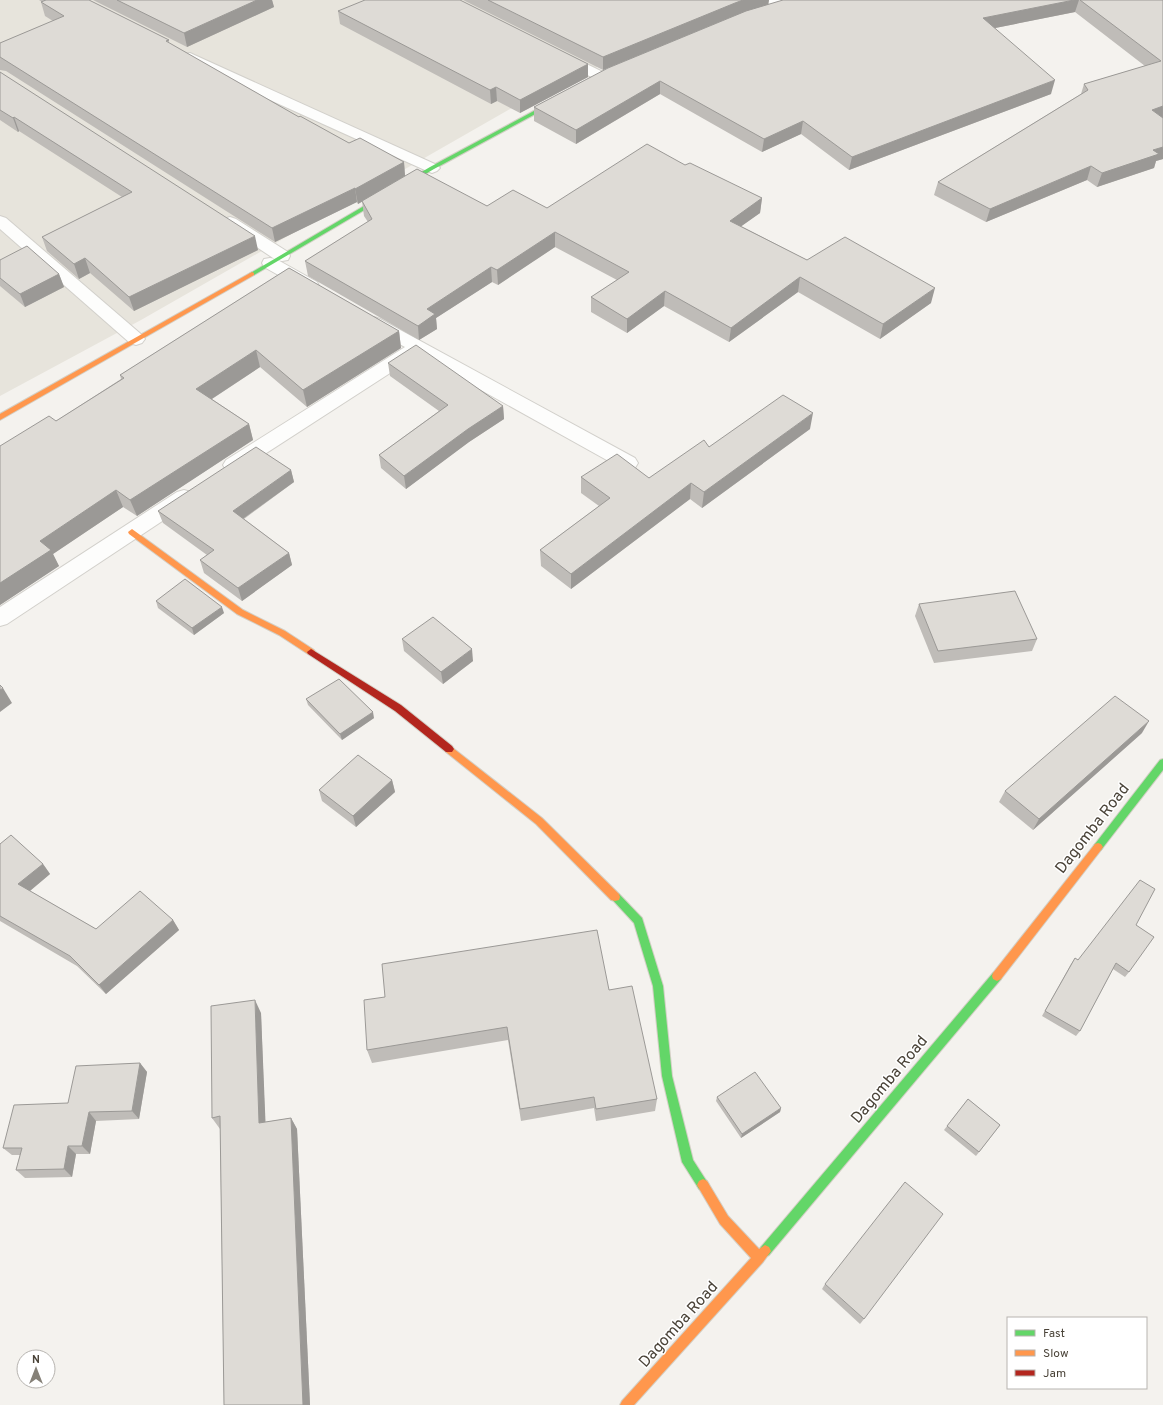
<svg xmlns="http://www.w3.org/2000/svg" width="1163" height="1405" font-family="Overpass,sans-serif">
<rect width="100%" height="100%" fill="#f4f2ee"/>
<path fill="#e7e4dc" d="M 0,0 L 766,0 L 695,21 L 517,105 L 141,320 L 0,396 Z"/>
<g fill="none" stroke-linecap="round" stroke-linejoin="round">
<g stroke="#d2d0cb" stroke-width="2">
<g id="street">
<path d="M 766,0 L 781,0 L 789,7 L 787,10 C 778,12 771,7 766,0 Z"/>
<path d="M 562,52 L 607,74 L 609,77 L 607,80 L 602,81 L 597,80 L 557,59 L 555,56 L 557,53 Z"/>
<path d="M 190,53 L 437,165 L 440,168 L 437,171 L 432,173 L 427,171 L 230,82 L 185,60 L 183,57 L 185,54 Z"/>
<path d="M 0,216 L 6,218 L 142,335 L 145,339 L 142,343 L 136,345 L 130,343 L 0,229 Z"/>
<path d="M 230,217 L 236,219 L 288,252 L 290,256 L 288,260 L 282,261 L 276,260 L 224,225 L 222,222 L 224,219 Z"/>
<path d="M 270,258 L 276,259 L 317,282 L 319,286 L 317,290 L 311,291 L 305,290 L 264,267 L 262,263 L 264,259 Z"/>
<path d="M 374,317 L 380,319 L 635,458 L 638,463 L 635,468 L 628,470 L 621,468 L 418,355 L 240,470 L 233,472 L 226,470 L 223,465 L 226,460 L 405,347 L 368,327 L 365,323 L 368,319 Z"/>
<path d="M 184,490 L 191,492 L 194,497 L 191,502 L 7,624 L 0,626 L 0,607 L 177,492 Z"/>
</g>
</g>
<g stroke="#d3cfc5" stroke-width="2">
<g id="fast">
<path d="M 558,98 L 563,99 L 434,169 L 254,275 L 250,275 L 249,274 L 430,167 Z"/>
<path d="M 1163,759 L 1163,770 L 1101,850 L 1098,851 L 1095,850 L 1093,847 L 1095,844 L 1160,760 Z"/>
<path d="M 615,893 L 619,894 L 642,918 L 663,986 L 672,1076 L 693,1160 L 709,1185 L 707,1189 L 703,1191 L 699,1189 L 682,1162 L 662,1076 L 653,986 L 634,923 L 610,897 L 611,894 Z"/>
<path d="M 997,971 L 1001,973 L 1002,976 L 1001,979 L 769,1255 L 765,1257 L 761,1255 L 759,1251 L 761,1247 L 993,973 Z"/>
</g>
</g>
<g stroke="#d3cfc5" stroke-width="2">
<g id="slow">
<path d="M 252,272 L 254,273 L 254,275 L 0,420 L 0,414 Z"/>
<path d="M 132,529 L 243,610 L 285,631 L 314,650 L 315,652 L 314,654 L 308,654 L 279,635 L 237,614 L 129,534 L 128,532 Z"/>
<path d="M 449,745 L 542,818 L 619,894 L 620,897 L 619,900 L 615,901 L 611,900 L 536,824 L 446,752 L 444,749 L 446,746 Z"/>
<path d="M 1098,843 L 1101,844 L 1103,847 L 1101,850 L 1001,979 L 997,981 L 993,979 L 992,976 L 993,973 L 1095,844 Z"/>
<path d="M 703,1179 L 707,1181 L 728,1216 L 759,1249 L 765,1245 L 769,1247 L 771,1251 L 763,1262 L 634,1405 L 620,1405 L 622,1401 L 751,1258 L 720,1224 L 697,1185 L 699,1181 Z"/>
</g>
</g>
<g stroke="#d3cfc5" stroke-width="2">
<path id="jam" d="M 311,649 L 401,705 L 452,746 L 454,749 L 452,752 L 446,752 L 395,711 L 308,654 L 307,652 Z"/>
</g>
<use href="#street" fill="#fdfdfc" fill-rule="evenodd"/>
<use href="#fast" fill="#63d668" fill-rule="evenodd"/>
<use href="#slow" fill="#ff974d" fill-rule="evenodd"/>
<use href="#jam" fill="#b3261e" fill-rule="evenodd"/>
</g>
<g fill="#bfbcb8">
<path d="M 39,0 L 89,0 L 169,40 L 169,43 L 299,117 L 349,143 L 404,162 L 405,176 L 358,204 L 357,202 L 275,242 L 6,71 L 0,70 L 0,43 L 53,21 L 45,16 L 41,2 L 42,2 Z"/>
<path d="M 93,0 L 272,0 L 274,7 L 187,47 Z"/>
<path d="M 463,0 L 769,0 L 768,5 L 783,0 L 1163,0 L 1163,159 L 1156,161 L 1154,168 L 1097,187 L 1087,180 L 986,222 L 934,195 L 938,182 L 1081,94 L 1084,84 L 1145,66 L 1075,12 L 995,28 L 1051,94 L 849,170 L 801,134 L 762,152 L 660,94 L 576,144 L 534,121 L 534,107 L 741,13 L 734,16 L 603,70 Z"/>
<path d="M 338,11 L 588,77 L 520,113 L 497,101 L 491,104 L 340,24 Z"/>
<path d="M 0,72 L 258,250 L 134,311 L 90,273 L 79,279 L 47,251 L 42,237 L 122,197 L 19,131 L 18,132 L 0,120 Z"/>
<path d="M 685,165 L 762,198 L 760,213 L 741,226 L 807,260 L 931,303 L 880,339 L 798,292 L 729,342 L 664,306 L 627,333 L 591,312 L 591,297 L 617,280 L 555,247 L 498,285 L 492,282 L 436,318 L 437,329 L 419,340 L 308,276 L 305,261 L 368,222 L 364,216 L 362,201 L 547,208 Z"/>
<path d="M 0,260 L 59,274 L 64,287 L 25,307 L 0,286 Z"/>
<path d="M 289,268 L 399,331 L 401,348 L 307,407 L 260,367 L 212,399 L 249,424 L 253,440 L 137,516 L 123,507 L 53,554 L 59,566 L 0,605 L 56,421 L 121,379 L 120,375 Z"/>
<path d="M 388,363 L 503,406 L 504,419 L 469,442 L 406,489 L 381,468 L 379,455 L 439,411 L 390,376 Z"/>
<path d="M 810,429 L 702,508 L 690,499 L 571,589 L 541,566 L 540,550 L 599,506 L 581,493 L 581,477 L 649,478 L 709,447 Z"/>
<path d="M 291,470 L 294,482 L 244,519 L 289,553 L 292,565 L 242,601 L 204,573 L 200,560 L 207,555 L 163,523 L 158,511 Z"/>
<path d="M 156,601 L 224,613 L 194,635 L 158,608 Z"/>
<path d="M 919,604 L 1037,639 L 1032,651 L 934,663 L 915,616 Z"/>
<path d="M 402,639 L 473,661 L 443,684 L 404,651 Z"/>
<path d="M 306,699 L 374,718 L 342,740 L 308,705 Z"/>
<path d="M 1142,733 L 1033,830 L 999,802 L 1005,791 Z"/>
<path d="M 392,780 L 395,792 L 356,827 L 322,801 L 319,790 Z"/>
<path d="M 0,844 L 43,864 L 50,874 L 30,891 L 96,929 L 173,920 L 179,930 L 106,994 L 77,966 L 0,921 Z"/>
<path d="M 1136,925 L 1129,972 L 1125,977 L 1113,969 L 1080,1031 L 1076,1036 L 1042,1016 L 1071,964 L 1075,958 L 1078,960 Z"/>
<path d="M 609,990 L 657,1099 L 655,1111 L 596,1121 L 594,1108 L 521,1121 L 508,1040 L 372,1063 L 367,1050 Z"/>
<path d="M 261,1013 L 265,1122 L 291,1118 L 297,1129 L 310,1405 L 224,1405 L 220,1129 L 212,1118 Z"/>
<path d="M 140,1063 L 147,1072 L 139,1119 L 96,1121 L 90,1154 L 76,1154 L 72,1177 L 25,1178 L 16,1170 L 20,1155 L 12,1155 L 3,1148 L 68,1103 Z"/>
<path d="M 717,1097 L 781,1108 L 780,1112 L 741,1138 L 716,1101 Z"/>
<path d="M 968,1099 L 1000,1125 L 976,1156 L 944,1130 Z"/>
<path d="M 825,1284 L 864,1319 L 860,1324 L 822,1289 Z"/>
</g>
<g fill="#9b9996">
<path d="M 257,0 L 272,0 L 274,7 L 187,47 L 184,33 Z"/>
<path d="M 743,0 L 769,0 L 768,5 L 734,16 L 603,70 L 603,57 L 735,3 Z"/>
<path d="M 1074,0 L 1079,0 L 1075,12 L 980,31 L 983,18 Z"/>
<path d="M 588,64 L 588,77 L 520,113 L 520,100 Z"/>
<path d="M 1055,80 L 1051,94 L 849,170 L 852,157 Z"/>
<path d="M 660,81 L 660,94 L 576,144 L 576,130 Z"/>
<path d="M 496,87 L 497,101 L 491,104 L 490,90 Z"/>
<path d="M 1163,106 L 1163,118 L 1152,110 Z"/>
<path d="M 14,117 L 19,131 L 18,132 L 13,118 Z"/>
<path d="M 803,121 L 801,134 L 762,152 L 764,139 Z"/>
<path d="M 1163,147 L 1163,159 L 1156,161 L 1154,168 L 1097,187 L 1102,173 L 1153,150 Z"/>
<path d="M 404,162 L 405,176 L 358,204 L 355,189 Z"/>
<path d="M 1091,166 L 1087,180 L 986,222 L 990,209 Z"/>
<path d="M 355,188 L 357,202 L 275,242 L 272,228 Z"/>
<path d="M 762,198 L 760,213 L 729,235 L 730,221 Z"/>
<path d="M 555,232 L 555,247 L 498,285 L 497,270 Z"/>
<path d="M 255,236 L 258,250 L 134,311 L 129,297 Z"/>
<path d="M 85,258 L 90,273 L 79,279 L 74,264 Z"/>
<path d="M 491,267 L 492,282 L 436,318 L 437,329 L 419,340 L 418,326 L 427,309 Z"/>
<path d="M 59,274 L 64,287 L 25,307 L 20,294 Z"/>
<path d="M 800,277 L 798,292 L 729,342 L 731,328 Z"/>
<path d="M 935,288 L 931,303 L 880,339 L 883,324 Z"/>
<path d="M 665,291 L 664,306 L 627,333 L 627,319 Z"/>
<path d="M 399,331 L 401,348 L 307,407 L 303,390 Z"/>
<path d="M 256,350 L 260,367 L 201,406 L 196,389 Z"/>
<path d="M 503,406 L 504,419 L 469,442 L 406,489 L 404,476 L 468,429 Z"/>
<path d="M 813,413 L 810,429 L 702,508 L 704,492 Z"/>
<path d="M 249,424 L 253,440 L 137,516 L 130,500 Z"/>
<path d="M 291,470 L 294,482 L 237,523 L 233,511 Z"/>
<path d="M 691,483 L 690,499 L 571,589 L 571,574 Z"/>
<path d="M 116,490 L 123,507 L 53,554 L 59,566 L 0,605 L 0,583 L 40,541 Z"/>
<path d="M 289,553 L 292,565 L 242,601 L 238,588 Z"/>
<path d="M 222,607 L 224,613 L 194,635 L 192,628 Z"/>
<path d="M 472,649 L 473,661 L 443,684 L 441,672 Z"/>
<path d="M 3,688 L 12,703 L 0,712 L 0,690 Z"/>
<path d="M 373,712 L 374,718 L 342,740 L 340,734 Z"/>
<path d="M 1149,721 L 1142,733 L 1033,830 L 1039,819 Z"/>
<path d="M 392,780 L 395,792 L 356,827 L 353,816 Z"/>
<path d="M 43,864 L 50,874 L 25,895 L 18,884 Z"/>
<path d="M 173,920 L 179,930 L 106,994 L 99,985 Z"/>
<path d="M 255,1000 L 261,1013 L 266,1134 L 259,1123 Z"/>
<path d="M 140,1063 L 147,1072 L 139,1119 L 132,1111 Z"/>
<path d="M 781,1108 L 780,1112 L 741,1138 L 742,1134 Z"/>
<path d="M 89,1112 L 96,1121 L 90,1154 L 82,1146 Z"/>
<path d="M 291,1118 L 297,1129 L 310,1405 L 303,1405 Z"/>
<path d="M 68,1146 L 76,1154 L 72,1177 L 64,1169 Z"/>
</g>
<g fill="#dedbd6" stroke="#9b9996">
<path d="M 46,0 L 89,0 L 169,40 L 166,41 L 299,117 L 300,116 L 349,143 L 360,138 L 404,162 L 355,189 L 355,188 L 272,228 L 0,57 L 0,43 L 64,16 L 41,2 Z"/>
<path d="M 117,0 L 257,0 L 184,33 Z"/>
<path d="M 365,0 L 460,0 L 588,64 L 520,100 L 496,87 L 490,90 L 338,11 Z"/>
<path d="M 488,0 L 743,0 L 735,3 L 603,57 Z"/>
<path d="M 783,0 L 1074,0 L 983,18 L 1055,80 L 852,157 L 803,121 L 764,139 L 660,81 L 576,130 L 534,107 L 608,68 L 746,11 Z"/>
<path d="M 1080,0 L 1163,0 L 1163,106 L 1152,110 L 1163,118 L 1163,147 L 1153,150 L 1159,154 L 1102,173 L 1091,166 L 990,209 L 938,182 L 1088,90 L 1084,84 L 1161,61 Z"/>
<path d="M 0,72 L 255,236 L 129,297 L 85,258 L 74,264 L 42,237 L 132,192 L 14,117 L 13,118 L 0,110 Z"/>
<path d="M 647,144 L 685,165 L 690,163 L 762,198 L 730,221 L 807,260 L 845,237 L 935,288 L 883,324 L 800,277 L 731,328 L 665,291 L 627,319 L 591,297 L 629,272 L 555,232 L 497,270 L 491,267 L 427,309 L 435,314 L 418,326 L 305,261 L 372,219 L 362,201 L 417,169 L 487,206 L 513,190 L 547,208 Z"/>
<path d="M 27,246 L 59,274 L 20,294 L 0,278 L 0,260 Z"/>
<path d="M 289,268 L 399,331 L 303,390 L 256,350 L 196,389 L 249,424 L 130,500 L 116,490 L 40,541 L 51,550 L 0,583 L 0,446 L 49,416 L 56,421 L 124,378 L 120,375 Z"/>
<path d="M 416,345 L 503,406 L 468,429 L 404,476 L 379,455 L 448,405 L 388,363 Z"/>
<path d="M 783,395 L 813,413 L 704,492 L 691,483 L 571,574 L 540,550 L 610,498 L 581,477 L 617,454 L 649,478 L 704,440 L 709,447 Z"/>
<path d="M 256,447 L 291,470 L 233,511 L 289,553 L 238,588 L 200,560 L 214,550 L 158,511 Z"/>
<path d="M 185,579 L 222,607 L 192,628 L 156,601 Z"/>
<path d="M 1015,591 L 1037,639 L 938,651 L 919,604 Z"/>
<path d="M 433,617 L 472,649 L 441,672 L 402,639 Z"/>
<path d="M 339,679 L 373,712 L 340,734 L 306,699 Z"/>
<path d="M 0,685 L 3,688 L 0,690 Z"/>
<path d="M 1115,696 L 1149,721 L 1039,819 L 1005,791 Z"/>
<path d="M 358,755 L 392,780 L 353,816 L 319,790 Z"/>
<path d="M 11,835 L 43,864 L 18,884 L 96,929 L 140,891 L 173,920 L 99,985 L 70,956 L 0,916 L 0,844 Z"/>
<path d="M 1140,880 L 1155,889 L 1136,925 L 1154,937 L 1129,972 L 1116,963 L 1080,1031 L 1045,1011 L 1075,958 L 1078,960 Z"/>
<path d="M 597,930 L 609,990 L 632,986 L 657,1099 L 596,1109 L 594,1097 L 520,1109 L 507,1027 L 367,1050 L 364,1000 L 385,997 L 382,964 Z"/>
<path d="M 255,1000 L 259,1123 L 291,1118 L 303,1405 L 224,1405 L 220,1116 L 212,1118 L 211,1006 Z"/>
<path d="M 140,1063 L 132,1111 L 89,1112 L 82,1146 L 68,1146 L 64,1169 L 16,1170 L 22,1148 L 3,1148 L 14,1105 L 68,1103 L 76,1066 Z"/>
<path d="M 755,1072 L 781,1108 L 742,1134 L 717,1097 Z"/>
<path d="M 968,1099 L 1000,1125 L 979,1152 L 947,1126 Z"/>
<path d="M 905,1182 L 943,1214 L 864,1319 L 825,1284 Z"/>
</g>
<g text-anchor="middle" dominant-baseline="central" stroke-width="3" stroke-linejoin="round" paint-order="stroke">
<g font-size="16" fill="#4b4439" stroke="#fff">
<text transform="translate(1093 829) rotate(-52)">Dagomba Road</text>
<text transform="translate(890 1080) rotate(-50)">Dagomba Road</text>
<text transform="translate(679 1325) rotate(-48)">Dagomba Road</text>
</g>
</g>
<rect x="1007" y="1317" width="140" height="72" fill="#ffffff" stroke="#b7b4b0"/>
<rect x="1015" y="1330" width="20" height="6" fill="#63d668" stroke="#b7b4b0"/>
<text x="1043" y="1337" font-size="12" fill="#4b4439">Fast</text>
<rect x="1015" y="1350" width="20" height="6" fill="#ff974d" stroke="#b7b4b0"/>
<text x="1043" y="1357" font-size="12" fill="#4b4439">Slow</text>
<rect x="1015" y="1370" width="20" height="6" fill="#b3261e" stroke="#b7b4b0"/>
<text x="1043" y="1377" font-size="12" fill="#4b4439">Jam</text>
<g transform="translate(36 1369)"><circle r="19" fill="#ffffff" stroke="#b7b4b0"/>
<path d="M0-3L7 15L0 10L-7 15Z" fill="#868178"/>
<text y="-6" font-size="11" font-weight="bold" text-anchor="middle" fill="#4b4439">N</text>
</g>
</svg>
